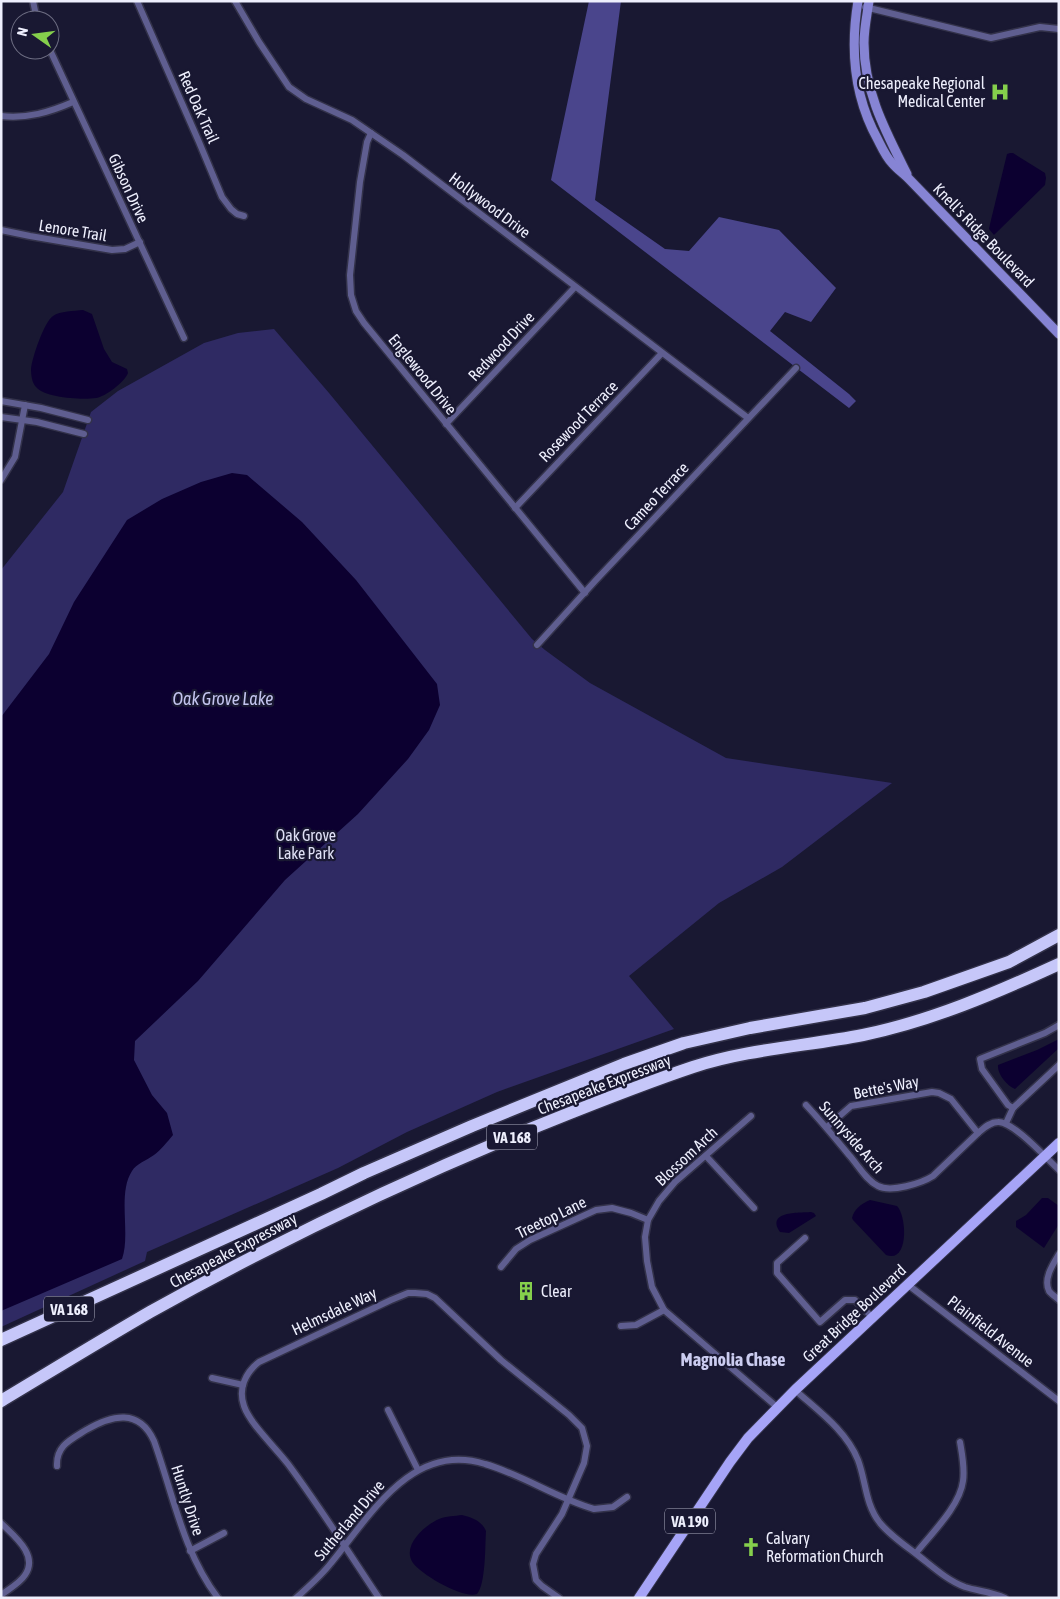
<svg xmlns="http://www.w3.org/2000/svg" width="1060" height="1599" font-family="'Asap Condensed',sans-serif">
<rect width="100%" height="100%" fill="#191832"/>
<path fill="#2f2a63" d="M 274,329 L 329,393 L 532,639 L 545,650 L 590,683 L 726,758 L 892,783 L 782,867 L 719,903 L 629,976 L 674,1029 L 497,1092 L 407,1132 L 338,1168 L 147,1252 L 145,1261 L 1,1327 L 1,570 L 63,492 L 91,412 L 118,391 L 204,343 L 238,333 Z"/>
<path fill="#4a458c" d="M 589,1 L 621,1 L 595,200 L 665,249 L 689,251 L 719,217 L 779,230 L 836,288 L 811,322 L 785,312 L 770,331 L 849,394 L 856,401 L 849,408 L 551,180 Z"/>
<g fill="#0c0030">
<path d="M 1010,153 L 1013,153 L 1045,173 L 1046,178 L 1045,185 L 994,235 L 989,229 L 990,224 L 1007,154 Z"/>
<path d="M 83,310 L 92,314 L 104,349 L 112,362 L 127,369 L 128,373 C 125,382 105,397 96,398 C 82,400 45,398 36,387 C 32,383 31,375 31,369 C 32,358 44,322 53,316 C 60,311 74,311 83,310 Z"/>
<path d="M 232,473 L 247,475 L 302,522 L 356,580 L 437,684 L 440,705 L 429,730 L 408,759 L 358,814 L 285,880 L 198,981 L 135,1041 L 134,1060 L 152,1095 L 167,1113 L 173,1135 C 167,1142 161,1150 154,1155 C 147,1160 136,1164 132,1171 C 117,1194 131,1234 122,1259 L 1,1311 L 1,717 L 49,654 L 74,602 L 127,520 L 162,499 L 201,482 Z"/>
<path d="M 1059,1039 L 1059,1048 L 1015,1089 C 1007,1086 997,1074 998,1065 L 1037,1050 Z"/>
<path d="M 1042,1198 L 1048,1198 L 1059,1206 L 1059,1224 L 1044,1248 L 1016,1227 L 1016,1221 L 1026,1215 Z"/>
<path d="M 870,1200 L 897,1206 C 907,1216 909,1264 886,1255 L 853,1220 L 852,1218 C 854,1209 861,1204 870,1200 Z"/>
<path d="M 811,1212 L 814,1213 L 816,1216 L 789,1233 L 780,1232 C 766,1211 798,1213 811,1212 Z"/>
<path d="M 462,1515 C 471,1517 482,1521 486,1531 C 485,1545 486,1584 477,1594 C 463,1599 422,1575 413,1563 C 401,1546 425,1525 439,1519 C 446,1516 455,1516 462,1515 Z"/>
</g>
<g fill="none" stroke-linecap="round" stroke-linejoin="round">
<g stroke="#33324a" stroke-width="9">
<g id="street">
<path d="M 33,1 L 37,20"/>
<path d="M 137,1 L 199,142 L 222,197 L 231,209 L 237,214 L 244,216"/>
<path d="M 235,1 L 259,42 L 289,87 L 306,99 L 352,120 L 403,155 L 748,418"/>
<path d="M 865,7 L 991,38 L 1040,27 L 1059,29"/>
<path d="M 50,50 L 184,338"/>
<path d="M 1,116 C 27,119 50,112 73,102"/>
<path d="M 371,133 L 367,142 L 360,182 L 350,275 L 351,295 L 356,311 L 364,323 L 585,593"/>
<path d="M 1,230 L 30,236 L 112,250 L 125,249 L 140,242"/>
<path d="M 1,401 L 41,408 L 88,420"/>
<path d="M 1,417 L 37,422 L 84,434"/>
<path d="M 446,424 L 575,287"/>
<path d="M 1,480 L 15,457 L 25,405"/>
<path d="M 515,508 L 662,353"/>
<path d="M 537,645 L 596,580 L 796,368"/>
<path d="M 806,1105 C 821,1121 835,1138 849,1155 C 858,1165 866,1180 878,1186 C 891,1193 922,1183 933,1176 L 978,1133"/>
<path d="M 1013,1108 L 1008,1105 L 982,1069 L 980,1059 L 1045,1033 L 1059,1025"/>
<path d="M 751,1116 L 675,1182 L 659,1201 L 648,1220 L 645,1237 L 647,1261 L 652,1287 L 664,1310 L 777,1407"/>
<path d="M 1006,1123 L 1013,1108 L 1059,1065"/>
<path d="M 827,1127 L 851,1106 L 932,1092 L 939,1093 L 951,1099 L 978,1133 C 984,1128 990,1122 998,1122 C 1013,1121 1047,1159 1059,1170"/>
<path d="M 706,1156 L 754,1208"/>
<path d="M 805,1238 L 777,1263 L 777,1273 L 820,1322 L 845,1300 L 855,1300 L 872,1317"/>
<path d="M 1059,1254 C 1053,1264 1043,1279 1049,1291 C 1051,1294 1056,1297 1059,1300"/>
<path d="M 501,1267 L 516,1249 L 530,1240 L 596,1210 L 612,1208 L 631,1213 L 648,1220"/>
<path d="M 907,1284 L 1059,1401"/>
<path d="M 621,1326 L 636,1325 L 664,1310"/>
<path d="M 212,1378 L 243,1385"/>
<path d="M 795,1390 C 817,1410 846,1430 858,1460 C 866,1481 865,1504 880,1523 C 890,1535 903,1544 915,1553 C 931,1565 946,1580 965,1587 C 978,1591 992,1592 1005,1598"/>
<path d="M 388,1410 L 418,1470"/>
<path d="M 57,1466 C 56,1446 70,1440 86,1430 C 112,1415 139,1408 154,1441 C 173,1494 183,1552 218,1598"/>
<path d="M 1,1523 C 14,1536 39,1555 25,1575 C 20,1583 9,1589 1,1595"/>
<path d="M 190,1551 L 224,1533"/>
<path d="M 916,1553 C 931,1534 960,1506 963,1481 C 965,1468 962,1454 960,1442"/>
<path d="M 296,1598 C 308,1587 321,1576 331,1563 C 370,1516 412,1441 485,1464 C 523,1475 556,1498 594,1509 L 613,1507 L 627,1497"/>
<path d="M 379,1598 C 349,1553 320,1507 288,1464 C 276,1448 250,1424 244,1406 C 238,1389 245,1373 259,1362 L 391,1300 L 408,1293 L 415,1293 L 427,1294 L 435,1298 L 501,1360 L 569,1415 L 582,1428 L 587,1446 L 584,1463 L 562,1514 L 536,1554 L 533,1564 L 536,1580 L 542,1586 L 559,1598"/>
</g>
</g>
<g stroke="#33324a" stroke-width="11">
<g id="secondary">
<path d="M 858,1 C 850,49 854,97 878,140 C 882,148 886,157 892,163 C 897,169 904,174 909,179 L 1059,334"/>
<path d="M 869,1 C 867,15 864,29 864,43 C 864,92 886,132 907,174"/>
</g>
</g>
<g stroke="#33324a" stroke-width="12">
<path id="primary" d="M 639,1598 L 730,1462 L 748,1438 L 795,1390 L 1059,1143"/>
</g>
<g stroke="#33324a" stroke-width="15">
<g id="highway">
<path d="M 1,1340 L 321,1194 L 364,1173 L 472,1126 L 624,1064 L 684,1043 L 750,1028 L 865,1008 L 924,992 L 1009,962 L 1059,935"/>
<path d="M 1,1401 C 51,1371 100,1341 150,1312 C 272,1244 397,1184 525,1131 C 580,1109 636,1086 693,1067 C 748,1049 807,1046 863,1035 C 931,1021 996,993 1059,964"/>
</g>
</g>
<use href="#street" stroke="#5f5e90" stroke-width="6"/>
<use href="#secondary" stroke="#8684d4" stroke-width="9"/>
<use href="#primary" stroke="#a6a4f7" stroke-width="10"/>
<use href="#highway" stroke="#c6c7f9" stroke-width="12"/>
</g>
<defs>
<g id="hospital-bare" transform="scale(1.5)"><path d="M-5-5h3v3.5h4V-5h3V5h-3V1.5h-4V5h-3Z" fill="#85cf4c" stroke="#191832" stroke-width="2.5" paint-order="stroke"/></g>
<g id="building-bare" transform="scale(1.5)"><path d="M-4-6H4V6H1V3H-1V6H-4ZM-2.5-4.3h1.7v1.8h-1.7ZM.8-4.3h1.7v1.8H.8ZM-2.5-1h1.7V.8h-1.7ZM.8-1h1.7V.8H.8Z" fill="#85cf4c" stroke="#191832" stroke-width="2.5" paint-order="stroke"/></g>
<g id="church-bare" transform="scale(1.5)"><path d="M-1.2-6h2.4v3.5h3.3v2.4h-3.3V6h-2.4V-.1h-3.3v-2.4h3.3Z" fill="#85cf4c" stroke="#191832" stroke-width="2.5" paint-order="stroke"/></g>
</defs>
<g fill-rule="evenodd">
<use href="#hospital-bare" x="1000" y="92"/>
<use href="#building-bare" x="526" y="1291"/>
<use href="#church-bare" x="751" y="1547"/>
</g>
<g text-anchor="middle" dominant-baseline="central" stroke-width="4.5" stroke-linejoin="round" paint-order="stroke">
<g fill="#191832" stroke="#aeaec0" stroke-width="1">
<rect x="487" y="1124.5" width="50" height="25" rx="4"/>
<rect x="44" y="1296.5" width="50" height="25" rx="4"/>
<rect x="665" y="1508.5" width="50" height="25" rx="4"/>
</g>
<g font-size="15" font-weight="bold" fill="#eeeffd">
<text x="512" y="1137">VA 168</text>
<text x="69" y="1309">VA 168</text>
<text x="690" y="1521">VA 190</text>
</g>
<g font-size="16" fill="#eeeffd" stroke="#191832" text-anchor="start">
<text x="985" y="83" text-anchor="end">Chesapeake Regional<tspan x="985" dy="18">Medical Center</tspan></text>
<text x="541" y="1291">Clear</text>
<text x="766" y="1538">Calvary<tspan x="766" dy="18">Reformation Church</tspan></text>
</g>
<g font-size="16" fill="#eeeffd" stroke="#191832">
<text transform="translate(199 107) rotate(66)">Red Oak Trail</text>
<text transform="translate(129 188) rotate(65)">Gibson Drive</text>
<text transform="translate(490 205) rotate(37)">Hollywood Drive</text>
<text transform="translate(73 230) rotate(9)">Lenore Trail</text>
<text transform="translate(984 235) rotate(46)">Knell's Ridge Boulevard</text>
<text transform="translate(501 346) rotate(-47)">Redwood Drive</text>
<text transform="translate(423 374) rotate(51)">Englewood Drive</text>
<text transform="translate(578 421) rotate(-46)">Rosewood Terrace</text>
<text transform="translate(656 496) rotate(-47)">Cameo Terrace</text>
<text transform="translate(604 1084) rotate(-21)">Chesapeake Expressway</text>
<text transform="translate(886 1087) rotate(-11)">Bette's Way</text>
<text transform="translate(852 1137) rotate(49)">Sunnyside Arch</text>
<text transform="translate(686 1156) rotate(-43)">Blossom Arch</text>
<text transform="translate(551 1217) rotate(-26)">Treetop Lane</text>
<text transform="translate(233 1250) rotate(-28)">Chesapeake Expressway</text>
<text transform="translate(334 1311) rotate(-25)">Helmsdale Way</text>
<text transform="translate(854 1313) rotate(-43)">Great Bridge Boulevard</text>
<text transform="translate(991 1331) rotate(38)">Plainfield Avenue</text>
<text transform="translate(188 1500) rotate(72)">Huntly Drive</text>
<text transform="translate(349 1520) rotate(-50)">Sutherland Drive</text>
</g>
<g font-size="16" fill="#e0e1f6" stroke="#191832">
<text x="306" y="835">Oak Grove<tspan x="306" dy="18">Lake Park</tspan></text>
</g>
<g font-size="18" font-style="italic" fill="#c3c4ee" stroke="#191832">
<text x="223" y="698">Oak Grove Lake</text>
</g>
<g font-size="18" font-weight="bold" fill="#cbccf0" stroke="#191832">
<text x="733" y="1359">Magnolia Chase</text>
</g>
</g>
<rect width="1060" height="1599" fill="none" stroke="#eeeffd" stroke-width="5"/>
<g transform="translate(35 35) rotate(284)"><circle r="24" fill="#191832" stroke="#6e6e83"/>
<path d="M0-4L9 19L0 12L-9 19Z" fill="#85cf4c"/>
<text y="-8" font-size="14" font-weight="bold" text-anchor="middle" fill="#eeeffd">N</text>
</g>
</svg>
